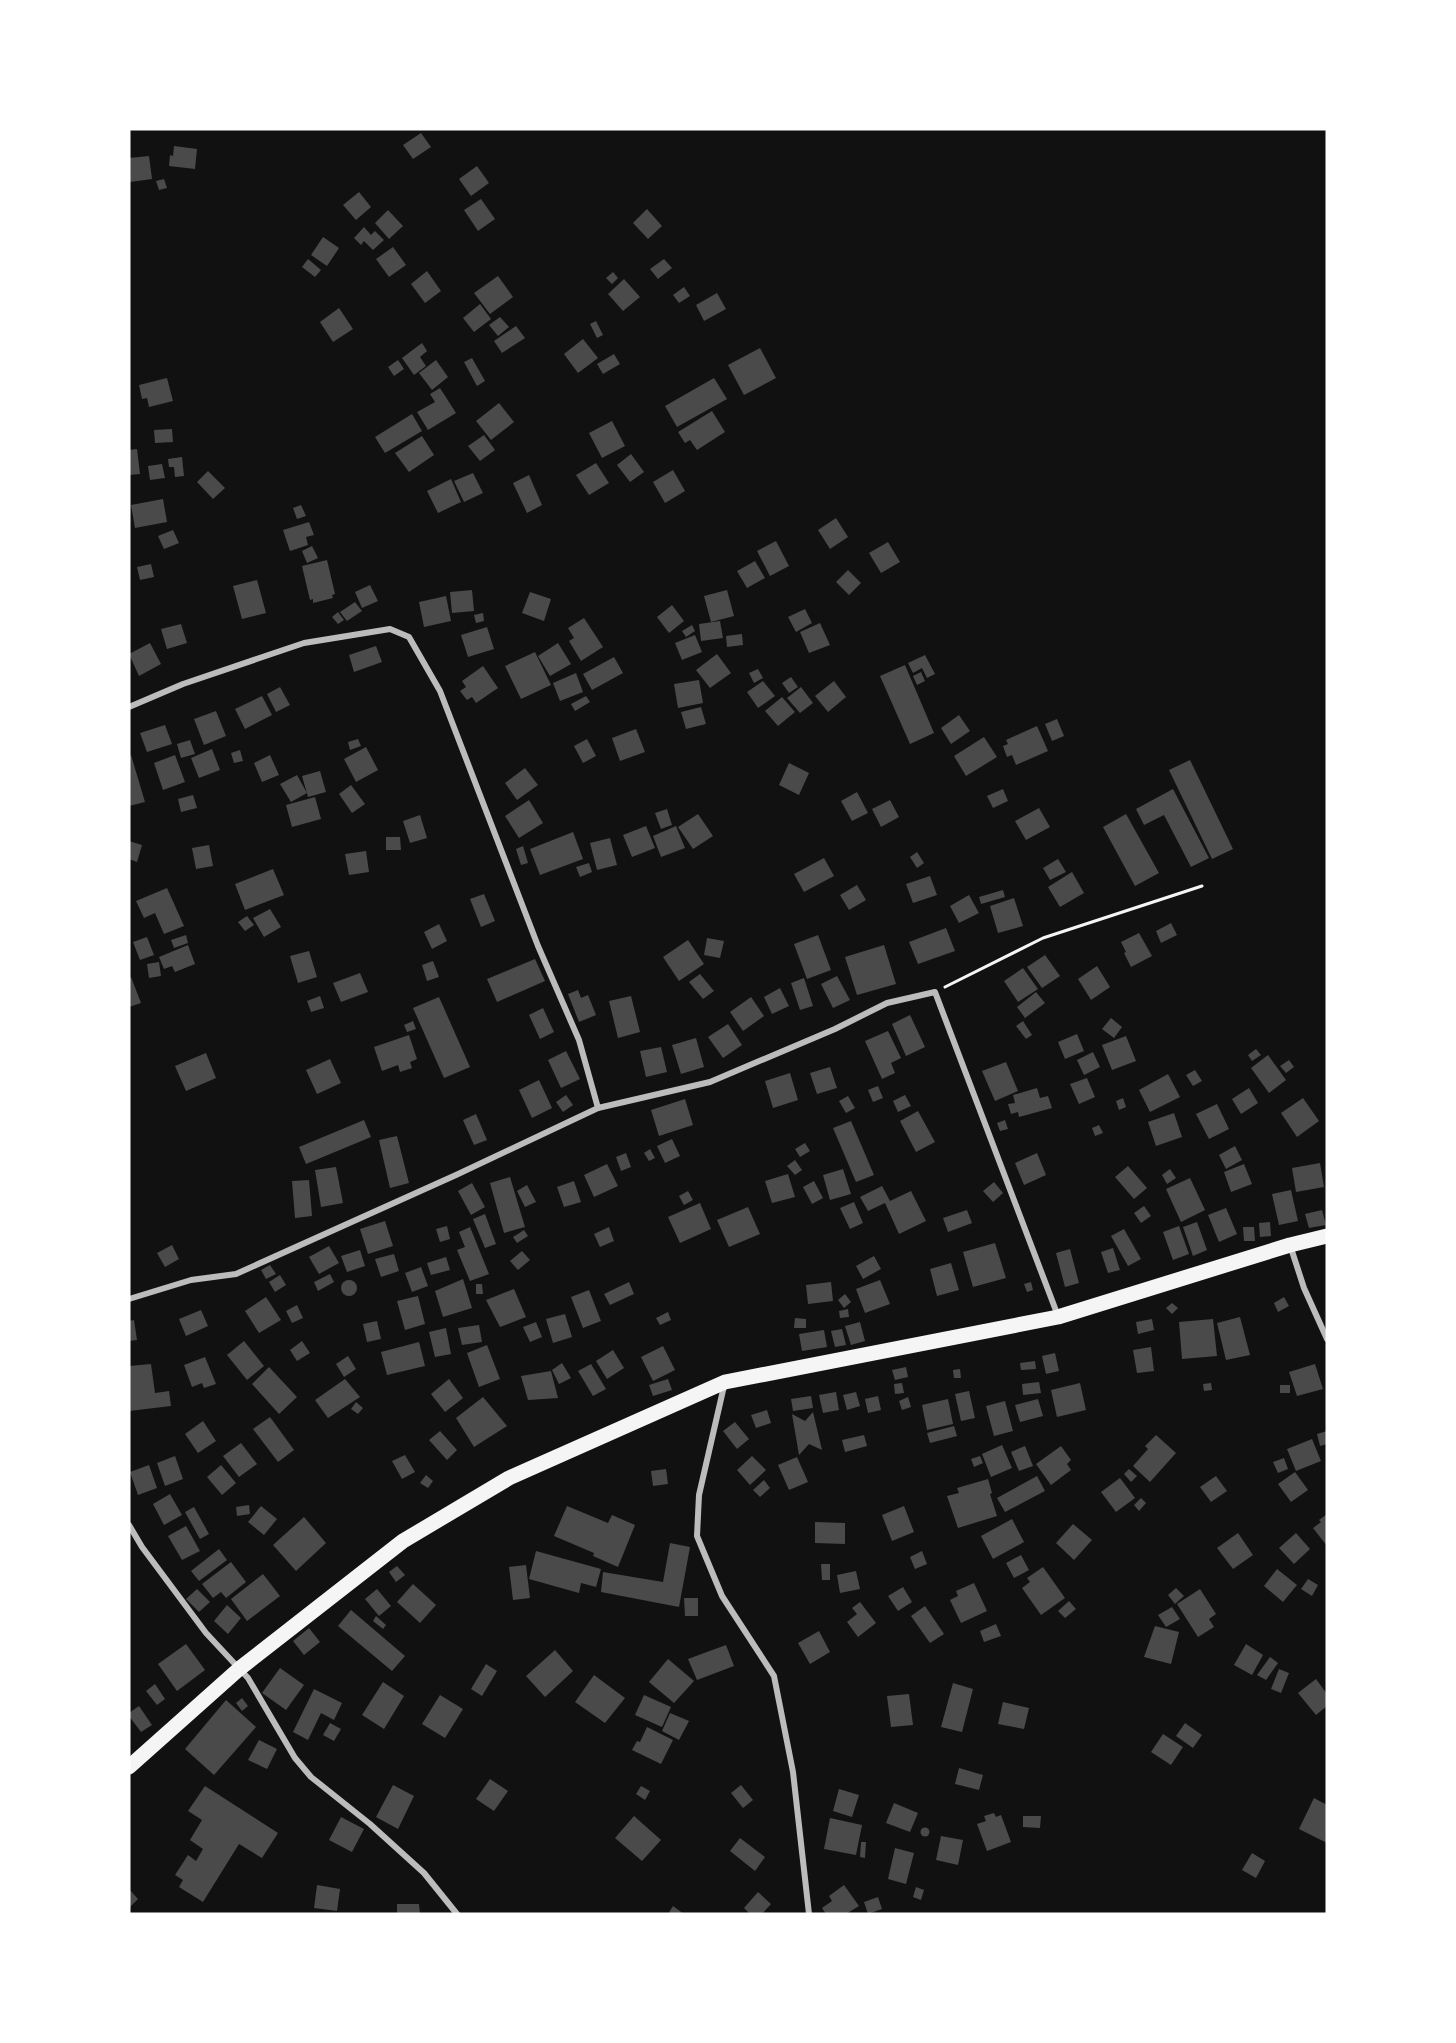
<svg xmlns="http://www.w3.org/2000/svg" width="1456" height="2043" font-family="'Exo 2',sans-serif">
<rect width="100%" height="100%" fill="#111"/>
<g fill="#4a4a4a">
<path d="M 421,133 L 431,147 L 413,159 L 403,145 Z"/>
<path d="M 174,146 L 197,149 L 195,169 L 169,166 L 170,155 L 173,156 Z"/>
<path d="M 149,156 L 152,179 L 130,182 L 129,158 Z"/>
<path d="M 477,166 L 489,183 L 471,196 L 459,179 Z"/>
<path d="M 164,179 L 167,188 L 159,190 L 156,181 Z"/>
<path d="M 359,192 L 371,207 L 356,220 L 343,205 Z"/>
<path d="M 481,199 L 495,219 L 478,231 L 464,210 Z"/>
<path d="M 647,209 L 662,226 L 648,239 L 633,223 Z"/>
<path d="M 388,210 L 403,226 L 389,239 L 375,223 Z"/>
<path d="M 364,227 L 371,235 L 375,231 L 384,240 L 373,250 L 364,241 L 361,245 L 354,238 Z"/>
<path d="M 323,237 L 339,248 L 327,266 L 311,255 Z"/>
<path d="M 393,247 L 406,265 L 389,277 L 376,259 Z"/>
<path d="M 308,259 L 321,270 L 315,277 L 302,267 Z"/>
<path d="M 664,259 L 672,268 L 658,279 L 650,269 Z"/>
<path d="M 427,271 L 441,291 L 425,303 L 411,284 Z"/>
<path d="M 613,272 L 618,278 L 612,284 L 606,278 Z"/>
<path d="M 498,276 L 513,297 L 490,314 L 474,293 Z"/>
<path d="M 624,279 L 640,297 L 623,311 L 608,294 Z"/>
<path d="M 684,287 L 690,296 L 679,303 L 673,295 Z"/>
<path d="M 717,293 L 726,309 L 704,321 L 696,305 Z"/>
<path d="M 480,304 L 491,319 L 474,332 L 463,318 Z"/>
<path d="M 339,308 L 353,329 L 333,342 L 320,322 Z"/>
<path d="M 500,317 L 509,327 L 498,336 L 489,325 Z"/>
<path d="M 596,321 L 603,335 L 597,338 L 590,324 Z"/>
<path d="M 516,326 L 525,338 L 502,353 L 494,341 Z"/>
<path d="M 583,339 L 598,358 L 578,373 L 564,354 Z"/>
<path d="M 422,343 L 427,351 L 420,357 L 426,366 L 414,375 L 402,358 Z"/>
<path d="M 760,348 L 776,378 L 744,395 L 728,365 Z"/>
<path d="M 614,354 L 620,364 L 603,374 L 597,364 Z"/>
<path d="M 472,358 L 485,381 L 477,386 L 464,362 Z"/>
<path d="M 398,360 L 404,369 L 394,376 L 388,367 Z"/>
<path d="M 436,360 L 448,377 L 432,390 L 419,373 Z"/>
<path d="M 167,378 L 173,401 L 149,407 L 147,398 L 142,399 L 139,385 Z"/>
<path d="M 714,378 L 727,399 L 677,427 L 665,406 Z"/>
<path d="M 440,388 L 456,413 L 428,430 L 417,412 L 435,402 L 430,394 Z"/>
<path d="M 499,403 L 514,422 L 491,440 L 476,421 Z"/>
<path d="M 712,411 L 725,432 L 697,450 L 690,440 L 685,443 L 678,432 Z"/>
<path d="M 412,414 L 422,431 L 385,453 L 375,437 Z"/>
<path d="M 612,421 L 625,446 L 602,458 L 589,433 Z"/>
<path d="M 172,429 L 173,442 L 155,443 L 154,430 Z"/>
<path d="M 484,435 L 495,450 L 480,461 L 468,446 Z"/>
<path d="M 422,436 L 434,455 L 409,472 L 395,453 Z"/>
<path d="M 137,449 L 140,474 L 129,475 L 129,450 Z"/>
<path d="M 631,454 L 644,472 L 630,482 L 617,465 Z"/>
<path d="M 182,457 L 184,476 L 175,477 L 174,467 L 169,467 L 168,459 Z"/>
<path d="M 596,463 L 609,483 L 589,495 L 576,475 Z"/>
<path d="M 162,464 L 165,478 L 150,480 L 148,466 Z"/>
<path d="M 673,470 L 685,491 L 665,503 L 653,482 Z"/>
<path d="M 208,471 L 225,488 L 213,499 L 197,482 Z"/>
<path d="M 473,473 L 483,493 L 464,502 L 454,481 Z"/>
<path d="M 529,475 L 542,505 L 527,513 L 513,483 Z"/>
<path d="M 451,479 L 461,502 L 438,513 L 427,491 Z"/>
<path d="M 163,499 L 167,522 L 135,528 L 131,505 Z"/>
<path d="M 301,505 L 306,516 L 297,519 L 293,508 Z"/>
<path d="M 836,518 L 848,537 L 830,549 L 818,530 Z"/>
<path d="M 309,522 L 314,535 L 306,537 L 308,545 L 290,551 L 283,530 Z"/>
<path d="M 173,530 L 179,543 L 164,549 L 158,536 Z"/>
<path d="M 776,541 L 789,566 L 770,576 L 757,551 Z"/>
<path d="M 888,542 L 900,562 L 881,573 L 869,553 Z"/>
<path d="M 312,546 L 318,558 L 307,563 L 302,551 Z"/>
<path d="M 327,560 L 335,594 L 332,595 L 333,598 L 313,603 L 313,599 L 310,600 L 302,566 Z"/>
<path d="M 755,561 L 765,578 L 747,588 L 737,571 Z"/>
<path d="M 151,564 L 154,577 L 140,580 L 137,567 Z"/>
<path d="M 848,570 L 861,583 L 849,595 L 836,582 Z"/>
<path d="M 257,580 L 266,613 L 242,619 L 233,586 Z"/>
<path d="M 370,585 L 378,601 L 362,608 L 355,592 Z"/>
<path d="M 472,590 L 474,611 L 452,613 L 450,592 Z"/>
<path d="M 727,590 L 734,616 L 711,622 L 704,596 Z"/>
<path d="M 530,592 L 551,599 L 544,621 L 522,613 Z"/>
<path d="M 446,596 L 451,621 L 424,627 L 419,602 Z"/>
<path d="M 355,602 L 362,611 L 347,621 L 340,612 Z"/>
<path d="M 672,605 L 684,621 L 669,633 L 657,617 Z"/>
<path d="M 805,609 L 812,623 L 796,632 L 788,617 Z"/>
<path d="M 338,612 L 344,620 L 338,624 L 332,617 Z"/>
<path d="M 483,613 L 484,621 L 476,623 L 474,615 Z"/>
<path d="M 584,618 L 603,647 L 581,661 L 569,641 L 574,638 L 568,628 Z"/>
<path d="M 720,621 L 723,638 L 701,641 L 699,624 Z"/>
<path d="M 820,623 L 830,645 L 809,653 L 800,632 Z"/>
<path d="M 181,624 L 187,643 L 167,649 L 161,629 Z"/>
<path d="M 692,625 L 695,631 L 686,637 L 682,631 Z"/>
<path d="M 487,627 L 494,649 L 468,657 L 461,635 Z"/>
<path d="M 742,634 L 743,645 L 727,647 L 726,636 Z"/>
<path d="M 695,635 L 702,652 L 682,660 L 675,643 Z"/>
<path d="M 150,643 L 161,664 L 139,676 L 129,654 Z"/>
<path d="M 558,643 L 571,664 L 550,676 L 538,656 Z"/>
<path d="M 376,646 L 382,662 L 354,672 L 349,655 Z"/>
<path d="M 535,652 L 551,685 L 521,699 L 505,666 Z"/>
<path d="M 717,654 L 731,673 L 710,688 L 696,670 Z"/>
<path d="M 925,655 L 935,674 L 927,678 L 922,668 L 913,673 L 908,663 Z"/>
<path d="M 614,657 L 623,673 L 592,690 L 583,674 Z"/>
<path d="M 905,665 L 934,733 L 910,744 L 880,676 Z"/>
<path d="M 483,666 L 498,688 L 476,703 L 472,697 L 467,700 L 460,691 L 466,687 L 462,681 Z"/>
<path d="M 758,669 L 763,678 L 754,683 L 749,673 Z"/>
<path d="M 921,672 L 925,681 L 917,685 L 913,676 Z"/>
<path d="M 576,673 L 583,692 L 560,701 L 553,683 Z"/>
<path d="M 791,677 L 798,687 L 789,693 L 782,683 Z"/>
<path d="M 699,680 L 703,703 L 678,708 L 674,684 Z"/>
<path d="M 763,681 L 775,696 L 758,708 L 747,692 Z"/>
<path d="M 834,681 L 846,697 L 828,712 L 815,696 Z"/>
<path d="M 280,687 L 290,705 L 276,712 L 267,694 Z"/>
<path d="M 801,687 L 813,703 L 800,713 L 787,698 Z"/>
<path d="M 262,696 L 272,715 L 245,729 L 235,709 Z"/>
<path d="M 586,696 L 590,702 L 575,711 L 571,704 Z"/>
<path d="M 782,697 L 795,712 L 778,726 L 765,711 Z"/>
<path d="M 701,707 L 706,724 L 686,729 L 681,712 Z"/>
<path d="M 216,711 L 226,736 L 204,745 L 194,719 Z"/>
<path d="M 959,715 L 970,731 L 951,744 L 941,728 Z"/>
<path d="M 1057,719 L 1064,736 L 1052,741 L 1045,724 Z"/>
<path d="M 165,725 L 172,744 L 147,752 L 140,733 Z"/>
<path d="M 1037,726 L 1048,751 L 1016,765 L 1012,755 L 1007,757 L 1003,746 L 1008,744 L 1006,740 Z"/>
<path d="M 636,729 L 645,752 L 620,761 L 612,738 Z"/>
<path d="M 984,737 L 997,757 L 966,776 L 954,756 Z"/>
<path d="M 358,739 L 361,746 L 350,750 L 348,742 Z"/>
<path d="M 587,739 L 596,756 L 583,763 L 574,746 Z"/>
<path d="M 190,740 L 195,754 L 181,758 L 177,744 Z"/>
<path d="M 366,747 L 378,770 L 356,782 L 344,759 Z"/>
<path d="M 212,749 L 220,770 L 199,778 L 191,758 Z"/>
<path d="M 240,750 L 243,761 L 234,763 L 231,753 Z"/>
<path d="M 131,755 L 145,802 L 129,806 L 129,756 Z"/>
<path d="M 175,755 L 185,782 L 163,790 L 154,763 Z"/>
<path d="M 270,755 L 279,775 L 262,782 L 254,763 Z"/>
<path d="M 1190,760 L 1233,849 L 1212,859 L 1169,770 Z"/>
<path d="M 789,763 L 809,773 L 799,795 L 779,785 Z"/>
<path d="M 525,768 L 538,785 L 517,800 L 505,783 Z"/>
<path d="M 320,771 L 326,792 L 308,797 L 302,776 Z"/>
<path d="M 297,775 L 307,793 L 291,802 L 280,784 Z"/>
<path d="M 351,785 L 365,804 L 352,813 L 339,794 Z"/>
<path d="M 1003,789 L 1008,801 L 993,808 L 987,796 Z"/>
<path d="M 1173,789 L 1209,858 L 1191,867 L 1164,815 L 1144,825 L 1136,809 Z"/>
<path d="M 857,792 L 868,813 L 852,821 L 841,801 Z"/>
<path d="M 193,795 L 197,808 L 181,812 L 178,799 Z"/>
<path d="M 315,797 L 321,819 L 292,827 L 286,805 Z"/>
<path d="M 529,800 L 543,823 L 519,838 L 505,816 Z"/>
<path d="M 890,800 L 899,817 L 881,827 L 872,809 Z"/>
<path d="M 1039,808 L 1050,827 L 1026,840 L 1015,821 Z"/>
<path d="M 667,809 L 672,825 L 661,829 L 655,813 Z"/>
<path d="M 698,814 L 713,836 L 693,849 L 678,827 Z"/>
<path d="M 1126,814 L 1159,873 L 1135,886 L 1103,827 Z"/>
<path d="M 420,815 L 427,838 L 410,843 L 403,821 Z"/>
<path d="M 646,826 L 655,848 L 632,857 L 623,835 Z"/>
<path d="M 676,826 L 685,848 L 661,857 L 653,836 Z"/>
<path d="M 573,832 L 583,859 L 540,875 L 530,849 Z"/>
<path d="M 386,837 L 400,837 L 401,850 L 386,850 Z"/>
<path d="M 610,838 L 617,865 L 597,870 L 590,843 Z"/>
<path d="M 129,841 L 142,845 L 137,862 L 129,859 Z"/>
<path d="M 209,845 L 213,866 L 196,869 L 192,848 Z"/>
<path d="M 523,846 L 528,863 L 521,865 L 516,849 Z"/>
<path d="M 366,851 L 369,872 L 349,875 L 345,854 Z"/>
<path d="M 917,852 L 924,863 L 917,868 L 910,857 Z"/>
<path d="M 824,858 L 834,876 L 804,892 L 794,874 Z"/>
<path d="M 1058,859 L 1066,872 L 1050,880 L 1043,868 Z"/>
<path d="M 589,863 L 592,872 L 580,877 L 576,867 Z"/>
<path d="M 273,869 L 284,895 L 245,910 L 235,884 Z"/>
<path d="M 1072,872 L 1084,893 L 1060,907 L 1048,887 Z"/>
<path d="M 930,876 L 937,895 L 913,903 L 906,884 Z"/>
<path d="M 857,885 L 866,900 L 849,910 L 840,895 Z"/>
<path d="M 167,888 L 184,926 L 164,934 L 155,913 L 144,918 L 136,901 Z"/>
<path d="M 1003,890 L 1005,897 L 981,904 L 979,897 Z"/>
<path d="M 484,894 L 495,921 L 481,927 L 470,899 Z"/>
<path d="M 969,895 L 979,913 L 959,923 L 950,906 Z"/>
<path d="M 1014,898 L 1023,926 L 998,933 L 990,906 Z"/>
<path d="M 270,909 L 281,927 L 264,937 L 253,918 Z"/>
<path d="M 247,916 L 254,925 L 245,931 L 238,922 Z"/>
<path d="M 1171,923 L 1177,935 L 1161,943 L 1156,931 Z"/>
<path d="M 439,924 L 447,941 L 432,949 L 424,932 Z"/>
<path d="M 946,928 L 955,951 L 918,964 L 909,942 Z"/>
<path d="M 1139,933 L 1152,956 L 1131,967 L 1124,953 L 1126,952 L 1121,942 Z"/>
<path d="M 186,935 L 188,943 L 174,948 L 171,940 Z"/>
<path d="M 818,935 L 831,970 L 807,979 L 794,944 Z"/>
<path d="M 147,937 L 154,955 L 140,960 L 133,942 Z"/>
<path d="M 707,938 L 724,941 L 720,958 L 704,955 Z"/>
<path d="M 688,940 L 704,964 L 679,981 L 663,957 Z"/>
<path d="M 188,945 L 195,964 L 175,972 L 172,966 L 164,969 L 159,957 Z"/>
<path d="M 884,945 L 896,984 L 857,995 L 845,957 Z"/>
<path d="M 309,951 L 317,977 L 298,983 L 290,956 Z"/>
<path d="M 1045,955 L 1060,976 L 1042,988 L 1027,967 Z"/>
<path d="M 535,959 L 545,981 L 497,1002 L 487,979 Z"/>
<path d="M 433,961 L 439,977 L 427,981 L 422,965 Z"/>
<path d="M 159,962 L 161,976 L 149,978 L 147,964 Z"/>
<path d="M 1097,966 L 1110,987 L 1091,1000 L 1078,979 Z"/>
<path d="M 1023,968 L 1038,989 L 1018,1002 L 1004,981 Z"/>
<path d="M 360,973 L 368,992 L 341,1002 L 333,983 Z"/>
<path d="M 700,974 L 714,991 L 703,999 L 689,982 Z"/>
<path d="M 837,976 L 850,1000 L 833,1008 L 821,984 Z"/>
<path d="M 131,977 L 141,1003 L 129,1007 L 129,978 Z"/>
<path d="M 804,978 L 813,1006 L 800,1010 L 791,983 Z"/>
<path d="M 780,988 L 789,1006 L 772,1014 L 764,997 Z"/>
<path d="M 578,990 L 581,998 L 588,995 L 596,1015 L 579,1022 L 568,994 Z"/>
<path d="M 1036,992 L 1045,1003 L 1025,1018 L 1017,1007 Z"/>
<path d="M 320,996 L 324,1008 L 311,1012 L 307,1001 Z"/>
<path d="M 631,996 L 640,1032 L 618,1038 L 609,1001 Z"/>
<path d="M 439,997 L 470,1067 L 444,1078 L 413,1008 Z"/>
<path d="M 751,997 L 764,1016 L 743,1031 L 730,1012 Z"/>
<path d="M 543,1008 L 554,1032 L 540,1039 L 529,1015 Z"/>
<path d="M 910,1015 L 925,1047 L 906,1056 L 892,1024 Z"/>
<path d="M 1111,1018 L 1122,1027 L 1114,1038 L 1102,1029 Z"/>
<path d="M 413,1021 L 416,1029 L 407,1032 L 404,1025 Z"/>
<path d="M 1023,1021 L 1032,1035 L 1026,1039 L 1016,1026 Z"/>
<path d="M 728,1024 L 742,1045 L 723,1058 L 708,1037 Z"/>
<path d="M 888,1031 L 901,1058 L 891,1063 L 895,1073 L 882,1079 L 865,1041 Z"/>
<path d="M 1077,1034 L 1084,1051 L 1065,1059 L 1058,1042 Z"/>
<path d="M 409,1035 L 417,1059 L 410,1062 L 412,1068 L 400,1072 L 398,1065 L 382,1071 L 374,1047 Z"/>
<path d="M 1126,1036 L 1136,1061 L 1112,1070 L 1102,1045 Z"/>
<path d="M 696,1038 L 704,1067 L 681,1074 L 672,1045 Z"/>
<path d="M 661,1047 L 667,1072 L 646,1077 L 640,1051 Z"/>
<path d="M 1256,1049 L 1261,1055 L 1252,1061 L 1248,1055 Z"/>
<path d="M 566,1051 L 580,1079 L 561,1088 L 548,1060 Z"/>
<path d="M 1093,1052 L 1100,1067 L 1084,1075 L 1077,1060 Z"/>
<path d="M 206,1053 L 216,1078 L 186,1091 L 175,1066 Z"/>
<path d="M 1268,1055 L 1286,1080 L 1269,1093 L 1251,1068 Z"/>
<path d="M 330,1059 L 341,1083 L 317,1094 L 306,1070 Z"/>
<path d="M 1289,1060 L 1294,1067 L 1286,1073 L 1280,1066 Z"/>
<path d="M 1006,1062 L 1018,1091 L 995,1101 L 982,1071 Z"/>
<path d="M 830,1067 L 837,1088 L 817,1094 L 810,1073 Z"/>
<path d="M 1195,1070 L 1202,1081 L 1193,1086 L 1186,1075 Z"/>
<path d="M 790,1073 L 798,1100 L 773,1108 L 765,1081 Z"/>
<path d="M 1168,1074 L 1180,1097 L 1150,1112 L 1139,1090 Z"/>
<path d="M 1087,1078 L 1095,1097 L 1079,1104 L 1070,1084 Z"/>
<path d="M 539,1080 L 552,1108 L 532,1118 L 519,1090 Z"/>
<path d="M 878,1086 L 883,1098 L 873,1102 L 868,1090 Z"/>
<path d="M 1037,1088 L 1040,1098 L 1048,1096 L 1052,1108 L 1019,1117 L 1018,1112 L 1011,1114 L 1008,1104 L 1015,1103 L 1013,1095 Z"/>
<path d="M 1249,1088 L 1258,1103 L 1241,1114 L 1232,1099 Z"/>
<path d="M 566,1095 L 573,1105 L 563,1112 L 556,1102 Z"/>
<path d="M 905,1095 L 911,1106 L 898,1112 L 893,1101 Z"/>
<path d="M 848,1096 L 855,1108 L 846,1113 L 839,1101 Z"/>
<path d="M 1123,1098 L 1126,1107 L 1119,1110 L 1116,1101 Z"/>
<path d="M 1303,1098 L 1319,1121 L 1297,1137 L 1281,1113 Z"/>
<path d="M 685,1099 L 693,1125 L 659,1136 L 651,1110 Z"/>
<path d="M 1217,1104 L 1229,1129 L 1209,1139 L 1196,1114 Z"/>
<path d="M 918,1111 L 935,1142 L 916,1152 L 900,1121 Z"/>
<path d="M 1174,1113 L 1182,1137 L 1156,1146 L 1148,1122 Z"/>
<path d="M 476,1114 L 487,1140 L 474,1145 L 463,1120 Z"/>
<path d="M 364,1120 L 371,1137 L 306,1164 L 299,1147 Z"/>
<path d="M 1005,1120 L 1008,1129 L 1000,1131 L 997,1123 Z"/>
<path d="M 851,1121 L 874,1175 L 856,1182 L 833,1128 Z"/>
<path d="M 1099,1125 L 1103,1133 L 1095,1136 L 1092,1128 Z"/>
<path d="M 397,1136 L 409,1183 L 390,1188 L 379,1140 Z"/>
<path d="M 672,1139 L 680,1156 L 665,1163 L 657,1146 Z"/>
<path d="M 805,1143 L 810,1151 L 800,1157 L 795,1149 Z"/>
<path d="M 1235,1146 L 1242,1160 L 1226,1169 L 1219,1155 Z"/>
<path d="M 650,1149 L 655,1158 L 649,1161 L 644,1153 Z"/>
<path d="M 626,1153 L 631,1167 L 621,1171 L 616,1157 Z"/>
<path d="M 1037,1153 L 1046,1175 L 1024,1185 L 1015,1163 Z"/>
<path d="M 795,1160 L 802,1170 L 795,1175 L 787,1166 Z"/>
<path d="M 1320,1163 L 1324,1187 L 1296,1192 L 1292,1168 Z"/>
<path d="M 607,1164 L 618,1186 L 594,1197 L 584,1175 Z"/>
<path d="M 1244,1164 L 1252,1184 L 1231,1192 L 1224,1172 Z"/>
<path d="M 1128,1166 L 1147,1188 L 1134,1199 L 1115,1177 Z"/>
<path d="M 336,1167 L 343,1203 L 321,1207 L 315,1170 Z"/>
<path d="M 843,1169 L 851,1194 L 830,1200 L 823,1175 Z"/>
<path d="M 1170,1169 L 1176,1178 L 1167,1184 L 1162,1175 Z"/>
<path d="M 788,1174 L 795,1197 L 772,1203 L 765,1181 Z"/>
<path d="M 510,1177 L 525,1227 L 504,1233 L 490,1183 Z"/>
<path d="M 1190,1178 L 1205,1210 L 1181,1222 L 1166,1189 Z"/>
<path d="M 309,1180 L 312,1216 L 295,1218 L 292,1181 Z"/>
<path d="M 574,1181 L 581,1202 L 564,1207 L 557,1187 Z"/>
<path d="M 814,1181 L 823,1198 L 812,1204 L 803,1187 Z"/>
<path d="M 994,1182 L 1003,1193 L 993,1202 L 983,1191 Z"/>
<path d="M 472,1183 L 485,1207 L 471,1215 L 458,1191 Z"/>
<path d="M 527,1185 L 536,1202 L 525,1207 L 517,1191 Z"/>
<path d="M 882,1186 L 890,1201 L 911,1191 L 926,1221 L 899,1234 L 885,1203 L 868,1211 L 860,1197 Z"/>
<path d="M 1291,1190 L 1298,1221 L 1279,1225 L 1272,1194 Z"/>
<path d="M 688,1191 L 693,1200 L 684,1205 L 679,1196 Z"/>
<path d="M 854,1202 L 863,1223 L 850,1229 L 840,1208 Z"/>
<path d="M 700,1203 L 711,1229 L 680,1243 L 668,1217 Z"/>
<path d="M 1144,1206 L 1151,1216 L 1141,1223 L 1134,1213 Z"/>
<path d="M 748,1207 L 760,1234 L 729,1247 L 717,1220 Z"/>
<path d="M 1226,1208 L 1237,1234 L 1219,1242 L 1208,1215 Z"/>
<path d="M 967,1210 L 972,1223 L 948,1232 L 943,1218 Z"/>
<path d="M 1322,1210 L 1326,1225 L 1309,1228 L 1305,1214 Z"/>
<path d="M 485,1214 L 496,1244 L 485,1248 L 473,1219 Z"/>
<path d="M 385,1221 L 393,1246 L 368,1254 L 360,1229 Z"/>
<path d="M 1197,1222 L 1207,1250 L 1193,1256 L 1183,1227 Z"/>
<path d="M 1270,1222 L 1271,1236 L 1260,1237 L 1259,1223 Z"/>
<path d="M 447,1226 L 450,1239 L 440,1242 L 436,1229 Z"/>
<path d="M 1179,1226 L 1189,1254 L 1173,1260 L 1163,1232 Z"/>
<path d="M 470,1227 L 489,1274 L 470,1281 L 457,1250 L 465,1247 L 459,1232 Z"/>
<path d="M 609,1227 L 614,1241 L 600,1247 L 594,1234 Z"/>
<path d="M 1243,1227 L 1254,1227 L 1255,1241 L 1244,1241 Z"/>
<path d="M 1124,1229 L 1141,1259 L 1128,1266 L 1111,1236 Z"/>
<path d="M 524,1230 L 528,1236 L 517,1243 L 513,1237 Z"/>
<path d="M 995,1243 L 1006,1278 L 973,1287 L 963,1252 Z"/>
<path d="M 172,1245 L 179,1259 L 165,1267 L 157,1253 Z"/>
<path d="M 329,1246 L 339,1263 L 319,1274 L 309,1257 Z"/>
<path d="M 1113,1248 L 1120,1270 L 1108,1273 L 1101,1252 Z"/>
<path d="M 1070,1249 L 1079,1283 L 1065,1287 L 1056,1253 Z"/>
<path d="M 360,1250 L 365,1266 L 347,1272 L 341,1256 Z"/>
<path d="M 522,1251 L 530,1260 L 518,1270 L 510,1261 Z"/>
<path d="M 394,1254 L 399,1271 L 381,1277 L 375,1259 Z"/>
<path d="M 874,1256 L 881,1269 L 863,1279 L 856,1266 Z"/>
<path d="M 446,1257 L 450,1270 L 431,1275 L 427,1263 Z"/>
<path d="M 951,1263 L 959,1290 L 937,1296 L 930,1269 Z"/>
<path d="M 270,1265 L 276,1274 L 266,1279 L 261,1270 Z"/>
<path d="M 421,1267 L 428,1286 L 412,1292 L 405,1273 Z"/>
<path d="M 330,1274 L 334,1282 L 318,1291 L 314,1282 Z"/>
<path d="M 280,1275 L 286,1285 L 275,1292 L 269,1282 Z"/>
<path d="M 463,1279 L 472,1308 L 443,1317 L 435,1291 Z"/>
<path d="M 880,1280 L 890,1304 L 865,1313 L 856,1289 Z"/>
<circle cx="349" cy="1288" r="8"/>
<path d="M 629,1282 L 634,1294 L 610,1305 L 604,1294 Z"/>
<path d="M 831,1282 L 833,1301 L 808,1304 L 806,1285 Z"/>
<path d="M 1031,1282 L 1033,1290 L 1027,1292 L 1024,1284 Z"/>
<path d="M 476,1284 L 482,1284 L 483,1294 L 476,1294 Z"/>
<path d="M 514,1289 L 526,1317 L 500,1327 L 486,1300 Z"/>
<path d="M 589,1290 L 601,1321 L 583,1328 L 571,1297 Z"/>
<path d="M 845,1294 L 851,1302 L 844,1308 L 838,1300 Z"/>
<path d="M 418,1296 L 425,1324 L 405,1330 L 397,1301 Z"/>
<path d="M 266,1297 L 281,1320 L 259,1333 L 245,1311 Z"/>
<path d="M 1284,1297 L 1289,1306 L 1278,1312 L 1274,1303 Z"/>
<path d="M 1172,1303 L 1178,1308 L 1172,1314 L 1166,1308 Z"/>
<path d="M 297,1305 L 303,1318 L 292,1323 L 286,1311 Z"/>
<path d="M 848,1309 L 849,1317 L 840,1318 L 839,1311 Z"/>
<path d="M 201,1310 L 208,1326 L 186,1336 L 179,1319 Z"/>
<path d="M 668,1312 L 671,1320 L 660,1325 L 656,1318 Z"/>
<path d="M 565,1314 L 572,1337 L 553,1343 L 546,1319 Z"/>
<path d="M 1240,1317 L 1250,1355 L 1226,1360 L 1217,1323 Z"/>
<path d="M 795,1318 L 806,1319 L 806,1328 L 794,1328 Z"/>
<path d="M 1152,1319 L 1154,1330 L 1138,1334 L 1136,1322 Z"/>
<path d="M 1213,1319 L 1217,1356 L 1182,1359 L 1179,1322 Z"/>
<path d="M 134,1320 L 137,1340 L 129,1341 L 129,1321 Z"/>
<path d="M 377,1321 L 381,1339 L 367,1342 L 363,1324 Z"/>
<path d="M 536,1322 L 542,1337 L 530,1342 L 523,1327 Z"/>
<path d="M 860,1322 L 865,1341 L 851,1345 L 845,1326 Z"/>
<path d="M 479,1325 L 482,1342 L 462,1345 L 458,1328 Z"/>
<path d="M 446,1328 L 451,1354 L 435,1357 L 429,1332 Z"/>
<path d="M 842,1329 L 846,1345 L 835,1347 L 831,1331 Z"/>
<path d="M 824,1330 L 827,1347 L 802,1351 L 799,1334 Z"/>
<path d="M 244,1341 L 264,1366 L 247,1380 L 227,1355 Z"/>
<path d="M 302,1341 L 310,1353 L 297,1361 L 290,1350 Z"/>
<path d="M 419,1342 L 425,1366 L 387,1375 L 381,1352 Z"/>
<path d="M 487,1345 L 500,1379 L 479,1387 L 467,1353 Z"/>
<path d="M 663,1346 L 675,1370 L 653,1381 L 641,1357 Z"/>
<path d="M 1151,1347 L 1154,1371 L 1137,1373 L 1133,1350 Z"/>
<path d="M 613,1350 L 624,1368 L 607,1379 L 596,1361 Z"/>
<path d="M 1055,1353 L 1059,1371 L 1046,1374 L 1042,1356 Z"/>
<path d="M 348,1356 L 356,1369 L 344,1377 L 336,1364 Z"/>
<path d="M 205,1357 L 216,1384 L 204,1388 L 202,1383 L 192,1387 L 184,1365 Z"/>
<path d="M 1035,1361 L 1036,1369 L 1021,1370 L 1020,1363 Z"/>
<path d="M 562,1363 L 571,1378 L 559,1384 L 552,1370 Z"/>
<path d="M 151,1364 L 155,1393 L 169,1391 L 171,1406 L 129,1411 L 129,1366 Z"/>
<path d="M 591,1364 L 606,1389 L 593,1396 L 578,1371 Z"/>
<path d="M 1315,1364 L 1323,1389 L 1297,1396 L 1289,1372 Z"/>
<path d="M 269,1367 L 297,1397 L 279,1414 L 252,1384 Z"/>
<path d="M 906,1367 L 908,1377 L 895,1380 L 892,1370 Z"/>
<path d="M 960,1369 L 961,1378 L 954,1378 L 953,1370 Z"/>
<path d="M 551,1371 L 558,1398 L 528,1400 L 521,1376 Z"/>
<path d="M 345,1379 L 360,1397 L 328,1418 L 315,1400 Z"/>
<path d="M 449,1379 L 463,1398 L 445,1412 L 431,1394 Z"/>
<path d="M 668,1379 L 672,1390 L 653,1396 L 649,1385 Z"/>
<path d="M 1039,1382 L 1041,1393 L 1023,1395 L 1022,1384 Z"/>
<path d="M 902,1383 L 904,1393 L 895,1394 L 894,1384 Z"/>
<path d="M 1080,1383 L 1086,1410 L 1057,1417 L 1051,1390 Z"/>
<path d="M 1211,1383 L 1212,1390 L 1204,1391 L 1203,1384 Z"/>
<rect x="1280" y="1385" width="10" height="8"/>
<path d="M 969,1391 L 975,1418 L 961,1421 L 955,1394 Z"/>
<path d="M 836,1392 L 839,1410 L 823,1413 L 819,1395 Z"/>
<path d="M 856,1392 L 860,1406 L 847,1410 L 843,1395 Z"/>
<path d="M 811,1396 L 813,1408 L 793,1411 L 791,1399 Z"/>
<path d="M 878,1396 L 881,1410 L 868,1413 L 865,1399 Z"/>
<path d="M 483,1397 L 507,1426 L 474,1447 L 456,1418 Z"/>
<path d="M 908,1397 L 911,1407 L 902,1410 L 899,1401 Z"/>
<path d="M 948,1399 L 953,1424 L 927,1430 L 922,1405 Z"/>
<path d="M 1038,1399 L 1043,1416 L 1020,1422 L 1015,1405 Z"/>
<path d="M 1005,1401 L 1013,1431 L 994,1436 L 986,1406 Z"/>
<path d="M 356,1402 L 363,1408 L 358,1414 L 351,1409 Z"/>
<path d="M 767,1410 L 771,1423 L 756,1428 L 751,1415 Z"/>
<path d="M 813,1412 L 822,1450 L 809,1444 L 799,1455 L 792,1414 L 805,1421 Z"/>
<path d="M 270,1417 L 294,1450 L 278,1462 L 253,1429 Z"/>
<path d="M 203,1421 L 216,1441 L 198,1453 L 185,1434 Z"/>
<path d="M 735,1422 L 749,1439 L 737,1449 L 723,1431 Z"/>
<path d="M 954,1426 L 957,1436 L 930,1443 L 927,1433 Z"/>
<path d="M 440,1431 L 457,1450 L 447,1460 L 429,1440 Z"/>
<path d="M 1327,1431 L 1327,1444 L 1320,1446 L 1317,1434 Z"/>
<path d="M 864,1435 L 867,1446 L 845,1452 L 842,1440 Z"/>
<path d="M 1156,1435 L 1176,1453 L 1150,1482 L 1133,1466 L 1148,1449 L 1145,1446 Z"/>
<path d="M 1312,1439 L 1321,1461 L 1296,1471 L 1287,1449 Z"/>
<path d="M 241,1443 L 257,1464 L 239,1477 L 223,1456 Z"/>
<path d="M 1002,1445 L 1012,1468 L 991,1477 L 982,1454 Z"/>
<path d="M 1025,1446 L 1033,1466 L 1019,1471 L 1011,1452 Z"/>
<path d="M 1061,1446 L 1071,1460 L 1067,1464 L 1071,1470 L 1051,1485 L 1036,1464 Z"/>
<path d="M 405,1455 L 415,1472 L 402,1479 L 392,1461 Z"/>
<path d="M 175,1456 L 183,1479 L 165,1486 L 157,1463 Z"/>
<path d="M 752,1456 L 766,1470 L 750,1485 L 737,1470 Z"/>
<path d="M 980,1456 L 983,1463 L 974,1467 L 971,1459 Z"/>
<path d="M 797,1457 L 808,1482 L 789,1490 L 778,1465 Z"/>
<path d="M 1284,1458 L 1288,1469 L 1278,1473 L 1273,1462 Z"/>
<path d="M 149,1465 L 157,1488 L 138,1495 L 130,1472 Z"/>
<path d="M 221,1465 L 236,1483 L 222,1495 L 207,1477 Z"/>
<path d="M 666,1469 L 668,1484 L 653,1486 L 651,1471 Z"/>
<path d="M 1129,1469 L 1137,1476 L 1131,1482 L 1124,1474 Z"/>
<path d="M 1295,1472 L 1308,1490 L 1291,1502 L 1278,1484 Z"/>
<path d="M 426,1475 L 433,1481 L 428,1488 L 420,1483 Z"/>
<path d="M 1037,1476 L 1045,1491 L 1005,1512 L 997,1498 Z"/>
<path d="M 1216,1476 L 1227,1491 L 1211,1502 L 1200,1487 Z"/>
<path d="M 1120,1478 L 1135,1498 L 1116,1512 L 1101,1492 Z"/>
<path d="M 988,1479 L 992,1493 L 990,1494 L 997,1516 L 958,1528 L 947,1496 L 959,1493 L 957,1488 Z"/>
<path d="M 764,1480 L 770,1488 L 760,1497 L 753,1490 Z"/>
<path d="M 170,1494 L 182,1515 L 164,1525 L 153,1504 Z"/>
<path d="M 1141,1498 L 1146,1503 L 1139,1511 L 1134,1505 Z"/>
<path d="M 249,1505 L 250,1514 L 237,1516 L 236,1507 Z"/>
<path d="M 261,1506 L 277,1519 L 264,1535 L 248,1522 Z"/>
<path d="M 567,1506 L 608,1523 L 612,1515 L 635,1525 L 618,1567 L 593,1556 L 594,1553 L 554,1536 Z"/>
<path d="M 904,1506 L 914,1532 L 892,1541 L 882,1515 Z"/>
<path d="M 194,1507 L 209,1534 L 200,1539 L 185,1512 Z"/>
<path d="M 1327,1514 L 1327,1546 L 1313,1528 L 1321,1522 L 1319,1520 Z"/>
<path d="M 304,1517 L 326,1543 L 296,1571 L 273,1545 Z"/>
<path d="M 1012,1519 L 1024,1542 L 993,1559 L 981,1536 Z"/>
<path d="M 815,1522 L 845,1523 L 845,1544 L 815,1543 Z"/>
<path d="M 1073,1524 L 1092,1540 L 1074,1560 L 1056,1543 Z"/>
<path d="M 186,1526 L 200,1551 L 182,1560 L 168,1536 Z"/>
<path d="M 1238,1533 L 1253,1555 L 1233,1569 L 1217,1548 Z"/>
<path d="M 1296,1533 L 1310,1549 L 1294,1564 L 1279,1548 Z"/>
<path d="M 670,1543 L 690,1547 L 679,1607 L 601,1592 L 603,1572 L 663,1582 Z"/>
<path d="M 219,1549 L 227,1560 L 199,1581 L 191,1571 Z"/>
<path d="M 536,1551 L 601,1569 L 596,1587 L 581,1583 L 579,1593 L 529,1579 Z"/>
<path d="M 922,1551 L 927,1564 L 915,1569 L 910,1557 Z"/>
<path d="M 1021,1555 L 1029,1570 L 1014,1578 L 1006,1563 Z"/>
<path d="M 231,1562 L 246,1582 L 226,1598 L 221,1592 L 213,1598 L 202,1584 Z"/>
<path d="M 821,1564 L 830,1564 L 830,1580 L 822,1580 Z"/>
<path d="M 526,1565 L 530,1598 L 513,1600 L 509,1567 Z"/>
<path d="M 397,1566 L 405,1575 L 396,1582 L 389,1572 Z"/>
<path d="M 1043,1567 L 1065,1598 L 1041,1615 L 1022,1588 L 1030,1582 L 1027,1578 Z"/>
<path d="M 1277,1569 L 1297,1585 L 1283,1602 L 1264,1586 Z"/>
<path d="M 856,1571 L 860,1589 L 840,1593 L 837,1575 Z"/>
<path d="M 263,1574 L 280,1596 L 247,1621 L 231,1599 Z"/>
<path d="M 1308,1579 L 1318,1585 L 1312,1596 L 1301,1589 Z"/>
<path d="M 974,1583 L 987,1611 L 961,1623 L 950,1600 L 958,1596 L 956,1591 Z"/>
<path d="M 413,1584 L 436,1605 L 420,1623 L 397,1602 Z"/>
<path d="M 903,1587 L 912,1602 L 898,1611 L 888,1596 Z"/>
<path d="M 1176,1588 L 1184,1596 L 1175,1604 L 1168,1595 Z"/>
<path d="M 197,1589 L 210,1602 L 199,1612 L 186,1599 Z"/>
<path d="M 377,1589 L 391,1606 L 379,1616 L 365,1599 Z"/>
<path d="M 1200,1589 L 1216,1614 L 1209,1619 L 1214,1627 L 1198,1637 L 1177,1604 Z"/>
<path d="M 684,1598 L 698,1598 L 698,1616 L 685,1616 Z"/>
<path d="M 1069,1601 L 1076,1609 L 1065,1618 L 1058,1611 Z"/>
<path d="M 860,1602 L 876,1623 L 858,1637 L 847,1622 L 857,1614 L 852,1608 Z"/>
<path d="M 227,1605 L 241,1618 L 228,1634 L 214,1621 Z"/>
<path d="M 925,1606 L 944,1634 L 930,1643 L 911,1616 Z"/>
<path d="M 1172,1607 L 1180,1619 L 1166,1627 L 1158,1615 Z"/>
<path d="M 351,1610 L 405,1656 L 392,1671 L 338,1626 Z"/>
<path d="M 376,1616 L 386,1625 L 383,1629 L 373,1621 Z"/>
<path d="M 996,1624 L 1001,1636 L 984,1642 L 980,1631 Z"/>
<path d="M 1155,1626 L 1179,1632 L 1171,1664 L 1144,1657 Z"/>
<path d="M 309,1628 L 320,1642 L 304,1655 L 293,1641 Z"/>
<path d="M 819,1631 L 830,1652 L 810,1664 L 798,1643 Z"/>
<path d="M 186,1644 L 205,1670 L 177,1691 L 158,1664 Z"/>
<path d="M 1246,1644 L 1263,1655 L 1252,1675 L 1234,1665 Z"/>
<path d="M 726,1645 L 734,1666 L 697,1680 L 688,1659 Z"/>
<path d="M 555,1650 L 573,1671 L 545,1697 L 526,1676 Z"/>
<path d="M 1270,1657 L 1278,1663 L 1266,1680 L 1257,1675 Z"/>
<path d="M 668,1659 L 694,1681 L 674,1703 L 649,1682 Z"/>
<path d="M 486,1664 L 497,1671 L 482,1696 L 471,1689 Z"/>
<path d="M 280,1668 L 304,1685 L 286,1710 L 262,1693 Z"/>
<path d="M 1279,1669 L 1289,1673 L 1281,1693 L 1271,1689 Z"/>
<path d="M 594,1675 L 625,1698 L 605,1723 L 575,1702 Z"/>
<path d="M 1316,1679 L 1327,1694 L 1327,1706 L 1316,1715 L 1298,1693 Z"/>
<path d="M 383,1682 L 404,1696 L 384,1729 L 362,1715 Z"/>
<path d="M 953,1683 L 973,1689 L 962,1732 L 941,1727 Z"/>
<path d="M 155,1684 L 165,1699 L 157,1705 L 146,1691 Z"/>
<path d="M 314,1689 L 342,1703 L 334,1720 L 321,1713 L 308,1740 L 293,1732 Z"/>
<path d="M 909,1694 L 913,1725 L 891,1727 L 887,1696 Z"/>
<path d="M 440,1695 L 463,1709 L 445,1738 L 422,1724 Z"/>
<path d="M 644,1695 L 671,1707 L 662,1727 L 635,1715 Z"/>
<path d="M 242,1698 L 248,1706 L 242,1711 L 236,1703 Z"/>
<path d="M 226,1700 L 256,1727 L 214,1775 L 185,1749 Z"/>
<path d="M 1003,1702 L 1029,1708 L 1024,1729 L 998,1724 Z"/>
<path d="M 139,1706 L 152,1725 L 141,1732 L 129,1716 L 129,1713 Z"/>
<path d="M 670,1713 L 689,1721 L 679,1740 L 662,1731 Z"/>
<path d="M 330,1723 L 341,1729 L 334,1741 L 323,1735 Z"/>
<path d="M 1185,1723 L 1202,1735 L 1193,1748 L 1176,1736 Z"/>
<path d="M 647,1727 L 673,1740 L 661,1764 L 632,1750 L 637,1741 L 640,1742 Z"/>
<path d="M 1163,1734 L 1183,1747 L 1171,1765 L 1151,1752 Z"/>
<path d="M 259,1740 L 277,1749 L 267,1769 L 248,1760 Z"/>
<path d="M 959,1768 L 983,1775 L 979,1790 L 955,1784 Z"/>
<path d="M 490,1779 L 508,1791 L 494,1811 L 476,1799 Z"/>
<path d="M 393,1785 L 414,1796 L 398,1829 L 376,1817 Z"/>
<path d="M 741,1785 L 753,1800 L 743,1808 L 731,1793 Z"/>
<path d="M 205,1786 L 278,1833 L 262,1858 L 239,1844 L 203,1902 L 179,1887 L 183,1880 L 175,1875 L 188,1855 L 196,1861 L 203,1849 L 190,1840 L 202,1820 L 188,1811 Z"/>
<path d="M 641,1786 L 650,1791 L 645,1800 L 636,1794 Z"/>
<path d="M 839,1789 L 859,1795 L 852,1817 L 833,1811 Z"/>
<path d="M 1314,1798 L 1327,1805 L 1327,1843 L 1299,1829 Z"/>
<path d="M 894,1803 L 918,1813 L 910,1832 L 886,1823 Z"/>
<path d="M 994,1813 L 996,1817 L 1001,1815 L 1011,1842 L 987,1851 L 977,1824 L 986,1821 L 984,1816 Z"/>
<path d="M 634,1816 L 661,1840 L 642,1861 L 615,1838 Z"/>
<path d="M 1023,1816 L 1041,1816 L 1040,1828 L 1023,1827 Z"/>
<path d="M 341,1817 L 364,1829 L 352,1852 L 329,1840 Z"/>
<path d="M 830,1818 L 862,1825 L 856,1855 L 824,1849 Z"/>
<circle cx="925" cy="1832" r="4.5"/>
<path d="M 941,1836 L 963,1840 L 958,1865 L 936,1860 Z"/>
<path d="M 740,1838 L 765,1857 L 755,1871 L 730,1851 Z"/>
<path d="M 861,1842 L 866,1842 L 865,1858 L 860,1857 Z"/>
<path d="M 895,1848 L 914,1853 L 906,1884 L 888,1879 Z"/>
<path d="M 1252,1853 L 1265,1861 L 1256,1878 L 1242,1870 Z"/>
<path d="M 317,1885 L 340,1889 L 337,1911 L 314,1908 Z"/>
<path d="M 844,1885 L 859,1906 L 846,1914 L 826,1914 L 822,1908 L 832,1901 L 829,1896 Z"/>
<path d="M 916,1887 L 924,1890 L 921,1900 L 913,1897 Z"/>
<path d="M 129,1889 L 138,1899 L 129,1908 Z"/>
<path d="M 758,1892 L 771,1904 L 762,1914 L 750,1914 L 744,1908 Z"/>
<path d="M 878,1897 L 882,1909 L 868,1914 L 864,1902 Z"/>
<path d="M 397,1904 L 419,1904 L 420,1914 L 397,1914 Z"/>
<path d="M 673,1906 L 684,1914 L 668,1914 Z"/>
</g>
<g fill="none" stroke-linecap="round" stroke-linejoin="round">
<path stroke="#f5f5f5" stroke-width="3" d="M 945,987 L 1043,938 L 1202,886"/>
<g stroke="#bcbcbc" stroke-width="6">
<path d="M 129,707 L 183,684 L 304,643 L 390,629 L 409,637 L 440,691 L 538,946 L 579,1040 L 598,1108 L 710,1082 L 835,1029 L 887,1003 L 935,992 L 1058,1316"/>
<path d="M 1290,1245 L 1304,1288 L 1327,1339"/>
<path d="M 129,1299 L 191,1280 L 236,1274 L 456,1175 L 598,1108"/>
<path d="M 724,1386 L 699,1495 L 697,1536 L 722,1596 L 774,1676 L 793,1772 L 809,1914"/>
<path d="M 129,1525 L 142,1547 L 206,1633 L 248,1678 L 295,1758 L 311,1777 L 370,1824 L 424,1873 L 457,1914"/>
</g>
<path stroke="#f5f5f5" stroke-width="15" d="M 129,1767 L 239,1669 L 403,1541 L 509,1478 L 725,1382 L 1058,1317 L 1290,1245 L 1327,1236"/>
</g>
<rect width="1456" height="2043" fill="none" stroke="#ffffff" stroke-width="261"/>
</svg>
